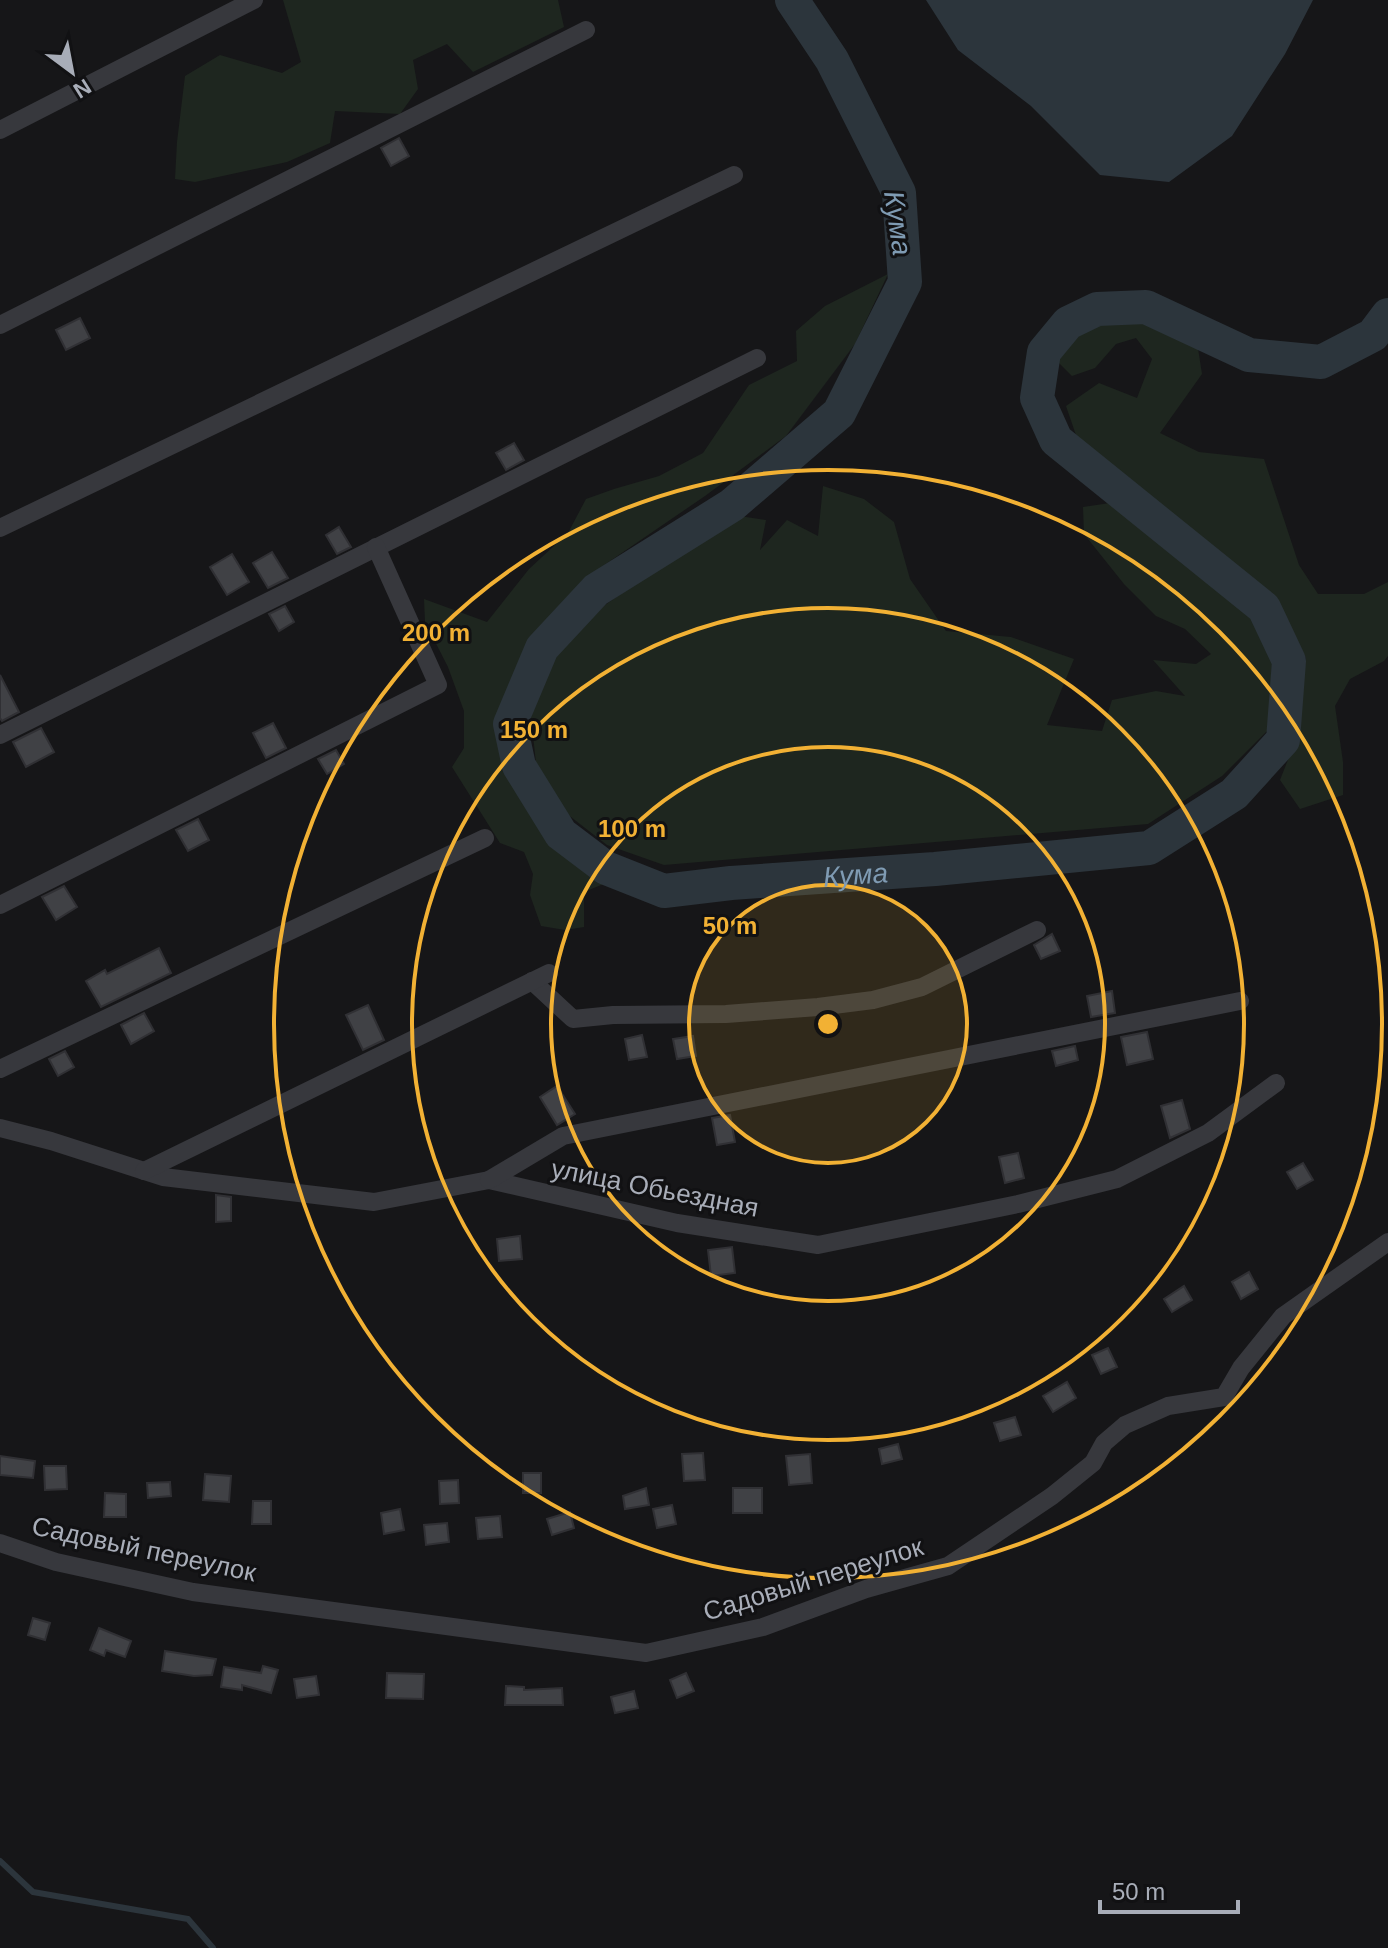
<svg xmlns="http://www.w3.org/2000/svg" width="1388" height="1948" font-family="Helvetica,sans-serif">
<rect width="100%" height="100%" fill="#161618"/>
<g fill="#1e261f">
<path d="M 283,0 L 558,0 L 564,27 L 473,72 L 447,44 L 413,60 L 418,89 L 400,114 L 335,111 L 330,143 L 287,162 L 195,182 L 175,179 L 177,142 L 185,76 L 220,55 L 282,73 L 301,62 Z"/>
<path d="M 888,274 L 855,344 L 786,436 L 705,496 L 594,572 L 534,643 L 502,725 L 509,768 L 518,786 L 557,845 L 584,870 L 606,883 L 584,892 L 584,927 L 565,930 L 541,926 L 530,895 L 533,874 L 524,852 L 500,843 L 452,767 L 464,748 L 464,711 L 448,667 L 425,622 L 424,599 L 487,622 L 529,569 L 568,533 L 586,499 L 614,489 L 659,476 L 703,453 L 749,385 L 797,361 L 796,331 L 825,306 Z"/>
<path d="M 1146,317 L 1197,342 L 1202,374 L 1160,433 L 1199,452 L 1264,459 L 1299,565 L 1318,594 L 1364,594 L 1388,582 L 1388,656 L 1384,661 L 1350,679 L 1335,706 L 1343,762 L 1343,795 L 1300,809 L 1280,780 L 1295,742 L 1306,658 L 1278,602 L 1077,438 L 1066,406 L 1099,383 L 1137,398 L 1152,359 L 1136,338 L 1116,344 L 1095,368 L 1072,376 L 1058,362 L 1074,334 L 1097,319 Z"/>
<path d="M 823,486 L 864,499 L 894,522 L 910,579 L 946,631 L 1011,637 L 1074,659 L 1047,725 L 1102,731 L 1112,700 L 1156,691 L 1185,696 L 1153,660 L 1196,664 L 1211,654 L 1185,629 L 1156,616 L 1124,584 L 1084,534 L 1083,507 L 1110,503 L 1195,573 L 1249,612 L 1273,665 L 1268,730 L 1222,776 L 1148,824 L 664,865 L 607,845 L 558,807 L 536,763 L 531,717 L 550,661 L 605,605 L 733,515 L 766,520 L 760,550 L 787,520 L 818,536 Z"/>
</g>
<path fill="#2c353c" d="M 926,0 L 1313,0 L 1285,54 L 1232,136 L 1169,182 L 1100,175 L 1031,106 L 958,50 Z"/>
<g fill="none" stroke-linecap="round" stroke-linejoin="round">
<path stroke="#2c353c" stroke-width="6" d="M 0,1861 L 33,1892 L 188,1919 L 213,1948"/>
<path stroke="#2c353c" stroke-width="34" id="s1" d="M 792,0 L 832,60 L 899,193 L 905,282 L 839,413 L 732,505 L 596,590 L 542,648 L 510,724 L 519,766 L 561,834 L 606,868 L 664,891 L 731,883 L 935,869 L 1149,848 L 1234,794 L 1283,740 L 1289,661 L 1264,608 L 1056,440 L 1037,398 L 1044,352 L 1068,323 L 1097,309 L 1146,307 L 1249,355 L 1321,362 L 1373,335 L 1388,315"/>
</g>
<g fill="#404145" stroke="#303034" stroke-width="2">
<path d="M 399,138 L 409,156 L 391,166 L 381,148 Z"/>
<path d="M 80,318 L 90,338 L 66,350 L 56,330 Z"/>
<path d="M 514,443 L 524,460 L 506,470 L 496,453 Z"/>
<path d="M 339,527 L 351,547 L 337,554 L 326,535 Z"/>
<path d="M 272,552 L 288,578 L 268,588 L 253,563 Z"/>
<path d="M 232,554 L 249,582 L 227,595 L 210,567 Z"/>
<path d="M 285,606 L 294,622 L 279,631 L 269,614 Z"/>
<path d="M 0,675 L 19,712 L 2,721 L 0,718 Z"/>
<path d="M 273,723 L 286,748 L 266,758 L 253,733 Z"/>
<path d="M 41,728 L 54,752 L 26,767 L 13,742 Z"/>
<path d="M 336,750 L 344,764 L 327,774 L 318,759 Z"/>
<path d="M 198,819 L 209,840 L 188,851 L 176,830 Z"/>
<path d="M 64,886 L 77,907 L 56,920 L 42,897 Z"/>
<path d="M 1052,934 L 1060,951 L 1041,959 L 1034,945 Z"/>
<path d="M 159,948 L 171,973 L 101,1007 L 86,981 L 105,970 L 107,974 Z"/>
<path d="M 1112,991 L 1115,1013 L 1091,1017 L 1087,996 Z"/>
<path d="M 368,1005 L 384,1040 L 363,1050 L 346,1015 Z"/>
<path d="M 144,1013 L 154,1031 L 131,1044 L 121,1025 Z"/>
<path d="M 1147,1032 L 1153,1059 L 1127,1065 L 1121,1037 Z"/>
<path d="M 642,1035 L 647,1057 L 629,1060 L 625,1039 Z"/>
<path d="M 693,1036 L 696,1056 L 677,1059 L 673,1039 Z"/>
<path d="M 1075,1046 L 1078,1060 L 1056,1066 L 1052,1051 Z"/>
<path d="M 65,1051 L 74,1067 L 58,1076 L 49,1059 Z"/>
<path d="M 557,1086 L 575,1114 L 557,1125 L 540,1097 Z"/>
<path d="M 1182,1100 L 1190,1129 L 1170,1138 L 1161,1106 Z"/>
<path d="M 730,1115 L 735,1142 L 717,1145 L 712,1118 Z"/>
<path d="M 1018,1153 L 1024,1178 L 1005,1183 L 999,1157 Z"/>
<path d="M 1303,1163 L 1313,1180 L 1297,1189 L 1287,1172 Z"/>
<path d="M 216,1195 L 231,1197 L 231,1221 L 216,1222 Z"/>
<path d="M 520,1236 L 522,1259 L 499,1261 L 497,1239 Z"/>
<path d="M 732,1247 L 735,1273 L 711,1276 L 708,1250 Z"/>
<path d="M 1249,1272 L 1258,1289 L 1241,1299 L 1232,1282 Z"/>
<path d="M 1184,1286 L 1192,1300 L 1172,1312 L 1164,1299 Z"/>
<path d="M 1108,1348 L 1117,1367 L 1101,1374 L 1092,1355 Z"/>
<path d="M 1067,1382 L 1076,1398 L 1053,1412 L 1043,1396 Z"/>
<path d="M 1015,1417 L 1021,1435 L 1000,1441 L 994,1423 Z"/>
<path d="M 898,1444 L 902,1459 L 882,1464 L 879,1449 Z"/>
<path d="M 703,1453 L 705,1480 L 684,1481 L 682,1454 Z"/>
<path d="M 810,1454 L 812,1483 L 789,1485 L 786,1456 Z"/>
<path d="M 0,1456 L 35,1461 L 33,1478 L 0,1475 Z"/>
<path d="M 44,1466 L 66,1466 L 67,1489 L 45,1490 Z"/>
<rect x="523" y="1473" width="18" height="20"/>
<path d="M 205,1474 L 231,1476 L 229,1502 L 203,1500 Z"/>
<path d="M 458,1480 L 459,1503 L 440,1504 L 439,1481 Z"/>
<path d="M 170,1482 L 171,1496 L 148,1498 L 147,1483 Z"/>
<path d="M 646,1488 L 649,1505 L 625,1509 L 623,1496 Z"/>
<rect x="733" y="1488" width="29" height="25"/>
<path d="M 105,1493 L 126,1494 L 126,1517 L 104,1517 Z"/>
<path d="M 253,1501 L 271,1501 L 271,1524 L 252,1524 Z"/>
<path d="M 672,1505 L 676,1524 L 657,1528 L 653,1509 Z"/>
<path d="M 400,1509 L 404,1530 L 384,1534 L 381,1513 Z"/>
<path d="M 570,1512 L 574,1528 L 552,1535 L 547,1519 Z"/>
<path d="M 500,1516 L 502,1537 L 478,1539 L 476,1518 Z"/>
<path d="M 447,1523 L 449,1542 L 426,1545 L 424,1525 Z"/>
<path d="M 33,1618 L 50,1623 L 45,1640 L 28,1635 Z"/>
<path d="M 99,1628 L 131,1641 L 125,1657 L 106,1650 L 104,1656 L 90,1650 Z"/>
<path d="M 165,1651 L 216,1659 L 212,1675 L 194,1676 L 162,1671 Z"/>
<path d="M 263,1666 L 278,1670 L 271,1693 L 242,1685 L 242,1690 L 221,1687 L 224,1667 L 261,1673 Z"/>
<path d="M 387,1673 L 424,1674 L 423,1699 L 386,1698 Z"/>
<path d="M 686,1673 L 694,1691 L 677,1698 L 670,1680 Z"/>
<path d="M 316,1676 L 319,1695 L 297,1698 L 294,1679 Z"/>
<path d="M 506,1686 L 524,1687 L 524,1690 L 562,1688 L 563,1705 L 505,1705 Z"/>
<path d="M 634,1691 L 638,1708 L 615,1713 L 611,1697 Z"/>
</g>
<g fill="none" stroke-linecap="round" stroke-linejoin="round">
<g stroke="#37383d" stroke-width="18">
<path d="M 0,130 L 254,0"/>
<path d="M 0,325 L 586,30"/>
<path d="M 0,528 L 734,175"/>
<path d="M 0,735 L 757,358"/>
<path d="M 0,905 L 438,685 L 376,547"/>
<path d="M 532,981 L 573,1019 L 613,1015 L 726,1014 L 818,1007 L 873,1000 L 922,987 L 1037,930"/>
<path d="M 0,1069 L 485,838"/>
<path d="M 0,1128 L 51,1141 L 163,1177 L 374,1202 L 489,1180 L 677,1223 L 818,1245 L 1018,1204 L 1117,1179 L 1208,1133 L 1276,1083"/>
<path d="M 144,1171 L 549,973"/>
<path d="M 489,1180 L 563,1136 L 1240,1001"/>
<path d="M 0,1543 L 56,1562 L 193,1592 L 646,1653 L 763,1627 L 866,1589 L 948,1566 L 1052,1496 L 1093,1463 L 1104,1443 L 1125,1425 L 1168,1406 L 1224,1397 L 1241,1368 L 1283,1316 L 1388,1242"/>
</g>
</g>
<circle cx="828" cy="1024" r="139" fill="#f2b134" fill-opacity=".12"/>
<g fill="none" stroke="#f2b134" stroke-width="4">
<circle cx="828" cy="1024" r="139"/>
<circle cx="828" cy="1024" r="277"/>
<circle cx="828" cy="1024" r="416"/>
<circle cx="828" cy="1024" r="554"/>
</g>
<g text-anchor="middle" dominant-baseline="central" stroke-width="6" stroke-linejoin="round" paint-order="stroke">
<g font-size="26" fill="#a8adb8" stroke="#111113">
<text transform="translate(655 1188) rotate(11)">улица Обьездная</text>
<text transform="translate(144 1549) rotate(12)">Садовый переулок</text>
<text transform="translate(813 1579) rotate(-17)">Садовый переулок</text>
</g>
<g font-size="28" font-style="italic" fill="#7f9bb3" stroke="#111113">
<text transform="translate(898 223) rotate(82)">Кума</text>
<text stroke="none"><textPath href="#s1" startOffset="1354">Кума</textPath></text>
</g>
</g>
<circle cx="828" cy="1024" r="12" fill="#f2b134" stroke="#111113" stroke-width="4"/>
<g font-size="24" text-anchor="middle" font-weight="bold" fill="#f2b134" stroke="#111113" stroke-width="6" stroke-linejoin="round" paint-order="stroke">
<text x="436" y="641">200 m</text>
<text x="534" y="738">150 m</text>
<text x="632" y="837">100 m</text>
<text x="730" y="934">50 m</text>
</g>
<g transform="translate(72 72) rotate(148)" stroke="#111113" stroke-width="6" paint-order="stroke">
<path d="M0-6L14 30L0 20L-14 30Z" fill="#a8adb8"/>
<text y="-12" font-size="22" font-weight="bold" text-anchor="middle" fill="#a8adb8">N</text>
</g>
<path d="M1100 1900v12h138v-12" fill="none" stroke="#a8adb8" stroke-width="4"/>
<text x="1112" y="1900" font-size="24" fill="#a8adb8" stroke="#111113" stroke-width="6" paint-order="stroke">50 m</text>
</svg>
